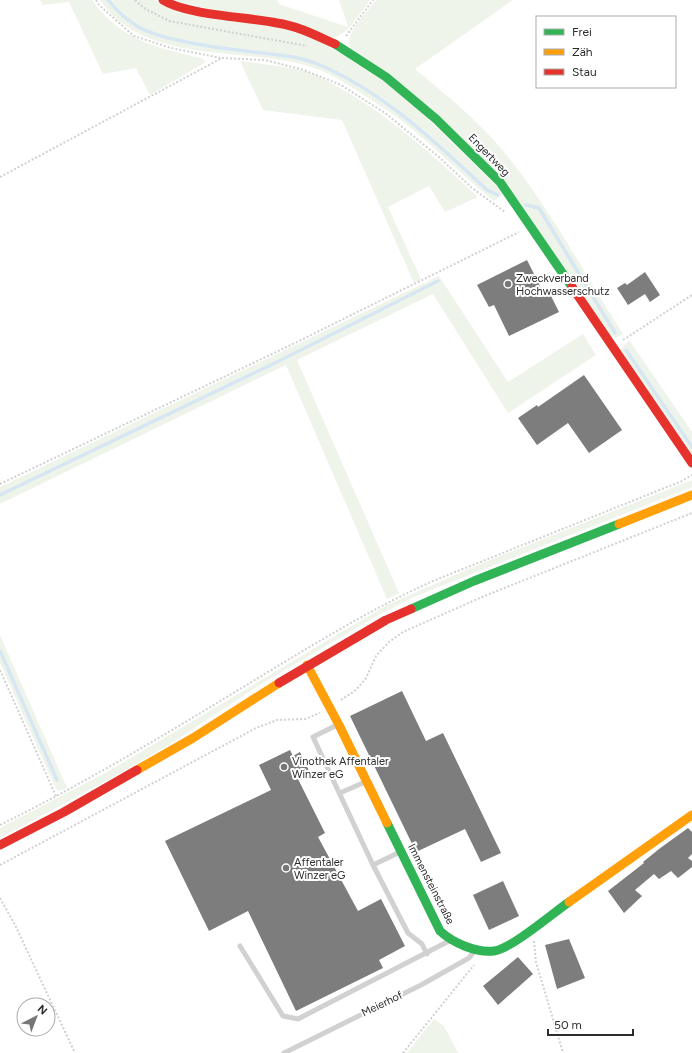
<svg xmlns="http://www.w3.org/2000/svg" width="692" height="1053" font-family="Figtree,sans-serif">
<rect width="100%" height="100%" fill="#fff"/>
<g fill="#eff4ea">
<path d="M 40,0 L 92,0 C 120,40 157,48 201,58 L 206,62 L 150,95 L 136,68 L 103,74 L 69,2 L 43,5 Z"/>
<path d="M 100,0 L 155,0 L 169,8 L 270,25 L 317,39 L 398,90 L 504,193 L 494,201 C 464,177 437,149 407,125 C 394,114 379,105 365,96 C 349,85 332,74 314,68 C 246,45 146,67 100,0 Z"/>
<path d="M 172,0 L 277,0 L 279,4 L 348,27 L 339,0 L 370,0 C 360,13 349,34 333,38 Z"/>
<path d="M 376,0 L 513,0 L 415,69 C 446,95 478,120 504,152 C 550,208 584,273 623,334 L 616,338 L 610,336 L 514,194 L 350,47 C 344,34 368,11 376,0 Z"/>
<path d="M 240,61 C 262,64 283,66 304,71 C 319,75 334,85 347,92 C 396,121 437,159 478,197 L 445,212 L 429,186 L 388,207 L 421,279 L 414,283 L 342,120 L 263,110 Z"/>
<path d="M 439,276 L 508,382 L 583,334 L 596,355 L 508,413 L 433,294 L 297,360 L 399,593 L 387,599 L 286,365 L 0,504 L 0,487 Z"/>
<path d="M 629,340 L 692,432 L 692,455 L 620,350 Z"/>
<path d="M 692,480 L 692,487 L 414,597 L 377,616 L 263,683 L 175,741 L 117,775 L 0,838 L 0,828 L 107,772 L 387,605 L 480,564 Z"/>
<path d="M 0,635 L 67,788 L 59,791 L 56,789 L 0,663 Z"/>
<path d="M 434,1019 L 444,1026 L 458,1053 L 407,1053 Z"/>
</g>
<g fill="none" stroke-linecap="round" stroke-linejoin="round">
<g stroke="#d6e6f2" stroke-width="3.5">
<path d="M 108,0 C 116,10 125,19 137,26 C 161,41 225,49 255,52 C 276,55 300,56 320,65 C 385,93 436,143 487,190 L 498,195"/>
<path d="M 526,205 L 539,208 L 615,333"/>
<path d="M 626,350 L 692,447"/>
<path d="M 0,495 L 277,362 L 438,281"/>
<path d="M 0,651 L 57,780"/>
</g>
</g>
<g fill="#7d7d7d">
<path d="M 527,260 L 543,292 L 548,290 L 559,312 L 509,336 L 494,305 L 489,307 L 477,285 Z"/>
<path d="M 645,272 L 660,295 L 650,302 L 645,294 L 628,305 L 617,288 L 625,283 L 627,285 Z"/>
<path d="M 584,375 L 622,430 L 589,453 L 568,423 L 537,445 L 518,418 L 537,405 L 538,407 Z"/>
<path d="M 402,691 L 426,741 L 443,733 L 501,853 L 481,862 L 465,829 L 416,852 L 350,716 Z"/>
<path d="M 290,750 L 293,756 L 300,752 L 310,773 L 298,779 L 325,833 L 318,837 L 358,911 L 381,899 L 405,946 L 379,960 L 383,968 L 296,1011 L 248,911 L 209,931 L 165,841 L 271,790 L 259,765 Z"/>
<path d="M 688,828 L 692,832 L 692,854 L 688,858 L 692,861 L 692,867 L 678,878 L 671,871 L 659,879 L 654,874 L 635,890 L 642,896 L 624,913 L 608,891 L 644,863 L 643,862 L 659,849 Z"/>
<path d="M 503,881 L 519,916 L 489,930 L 473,895 Z"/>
<path d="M 569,939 L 585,978 L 557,989 L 545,945 Z"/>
<path d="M 518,957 L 533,974 L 498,1005 L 483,986 Z"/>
</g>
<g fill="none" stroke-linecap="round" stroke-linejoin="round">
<g stroke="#d1d1d1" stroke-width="2" stroke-dasharray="2 2" stroke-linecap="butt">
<path d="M 96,0 L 99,5 L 134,36 L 171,48 L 221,58"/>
<path d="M 135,0 L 144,8 L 169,21 L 307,46"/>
<path d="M 346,36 L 373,0"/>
<path d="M 0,177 L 222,58 L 265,60 L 304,70 L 341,85 L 385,113 L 440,158 L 472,188 L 505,212"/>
<path d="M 623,340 L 692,295"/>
<path d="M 0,484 L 295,343 L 519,232"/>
<path d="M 0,670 L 56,796"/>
<path d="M 341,700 L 356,690 L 366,678 L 376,656 L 389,642 L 403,632 L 482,597 L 692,513"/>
<path d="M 0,825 C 83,784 161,737 240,689 C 303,651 366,611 433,581 L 682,481 L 692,475"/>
<path d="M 0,865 L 256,728 L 277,720 L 305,719 L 320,713"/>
<path d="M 0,898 L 15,925 L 75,1053"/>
<path d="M 534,941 L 536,962 L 563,1053"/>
<path d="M 403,1053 L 474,965"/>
</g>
<g stroke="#d1d1d1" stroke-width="5">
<path d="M 337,725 L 313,737 L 373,865 L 408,933 L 422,944 L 427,954"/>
<path d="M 340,793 L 365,782"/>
<path d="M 373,865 L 400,852"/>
<path d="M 240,946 L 283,1016 L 298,1019 L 449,941"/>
<path d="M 284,1053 L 421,985 L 469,958 L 476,949"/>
</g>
<g stroke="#30b455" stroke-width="9">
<path d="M 335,44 L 386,77 L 436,119 L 500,182 L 572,287"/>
<path d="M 411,609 L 474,581 L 619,524"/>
<path d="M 387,823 L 440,931 C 453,943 476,953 494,951 C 511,949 553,913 569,902"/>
</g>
<g stroke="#ff9f0a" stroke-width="9">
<path d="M 619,524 L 692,495"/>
<path d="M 307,665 L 339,725 L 387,823"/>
<path d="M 137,770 L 193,738 L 279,683"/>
<path d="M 569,902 L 692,815"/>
</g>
<g stroke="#e5322d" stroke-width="9">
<path d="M 163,0 C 186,15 248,17 277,23 C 298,26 317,36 335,44"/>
<path d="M 572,287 L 692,463"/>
<path d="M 279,683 L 386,620 L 411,609"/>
<path d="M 0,845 L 64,812 L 137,770"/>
</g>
</g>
<g fill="#767676" stroke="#fff" stroke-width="1.5">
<circle cx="508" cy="284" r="4"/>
<circle cx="284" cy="767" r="4"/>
<circle cx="286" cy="868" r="4"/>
</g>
<g text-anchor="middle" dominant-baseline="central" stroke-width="4" stroke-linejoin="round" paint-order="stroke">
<g font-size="11" fill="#2c2c2c" stroke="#fff">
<text transform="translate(489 155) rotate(46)">Engertweg</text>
<text transform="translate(431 884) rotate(63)">Immensteinstraße</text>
<text transform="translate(382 1004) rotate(-26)">Meierhof</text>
</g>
<g font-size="11" fill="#2c2c2c" stroke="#fff" text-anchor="start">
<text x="516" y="278">Zweckverband<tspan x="516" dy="13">Hochwasserschutz</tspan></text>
<text x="292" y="761">Vinothek Affentaler<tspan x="292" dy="13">Winzer eG</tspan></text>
<text x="294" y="862">Affentaler<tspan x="294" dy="13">Winzer eG</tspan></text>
</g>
</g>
<rect x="536" y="16" width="140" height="72" fill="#ffffff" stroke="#ababab"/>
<rect x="544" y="29" width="20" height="6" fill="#30b455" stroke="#ababab"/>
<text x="572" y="36" font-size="12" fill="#2c2c2c">Frei</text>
<rect x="544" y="49" width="20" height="6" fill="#ff9f0a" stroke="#ababab"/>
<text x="572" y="56" font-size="12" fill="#2c2c2c">Zäh</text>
<rect x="544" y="69" width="20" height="6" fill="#e5322d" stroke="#ababab"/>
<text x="572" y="76" font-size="12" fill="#2c2c2c">Stau</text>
<g transform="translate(36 1017) rotate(42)"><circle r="19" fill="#ffffff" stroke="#ababab"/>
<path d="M0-3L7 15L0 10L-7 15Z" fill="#767676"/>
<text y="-6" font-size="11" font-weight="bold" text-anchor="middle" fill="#2c2c2c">N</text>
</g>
<path d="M548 1029v6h85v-6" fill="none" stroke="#2c2c2c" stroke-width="2"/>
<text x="554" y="1029" font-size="12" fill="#2c2c2c" stroke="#ffffff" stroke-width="3" paint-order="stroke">50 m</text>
</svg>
